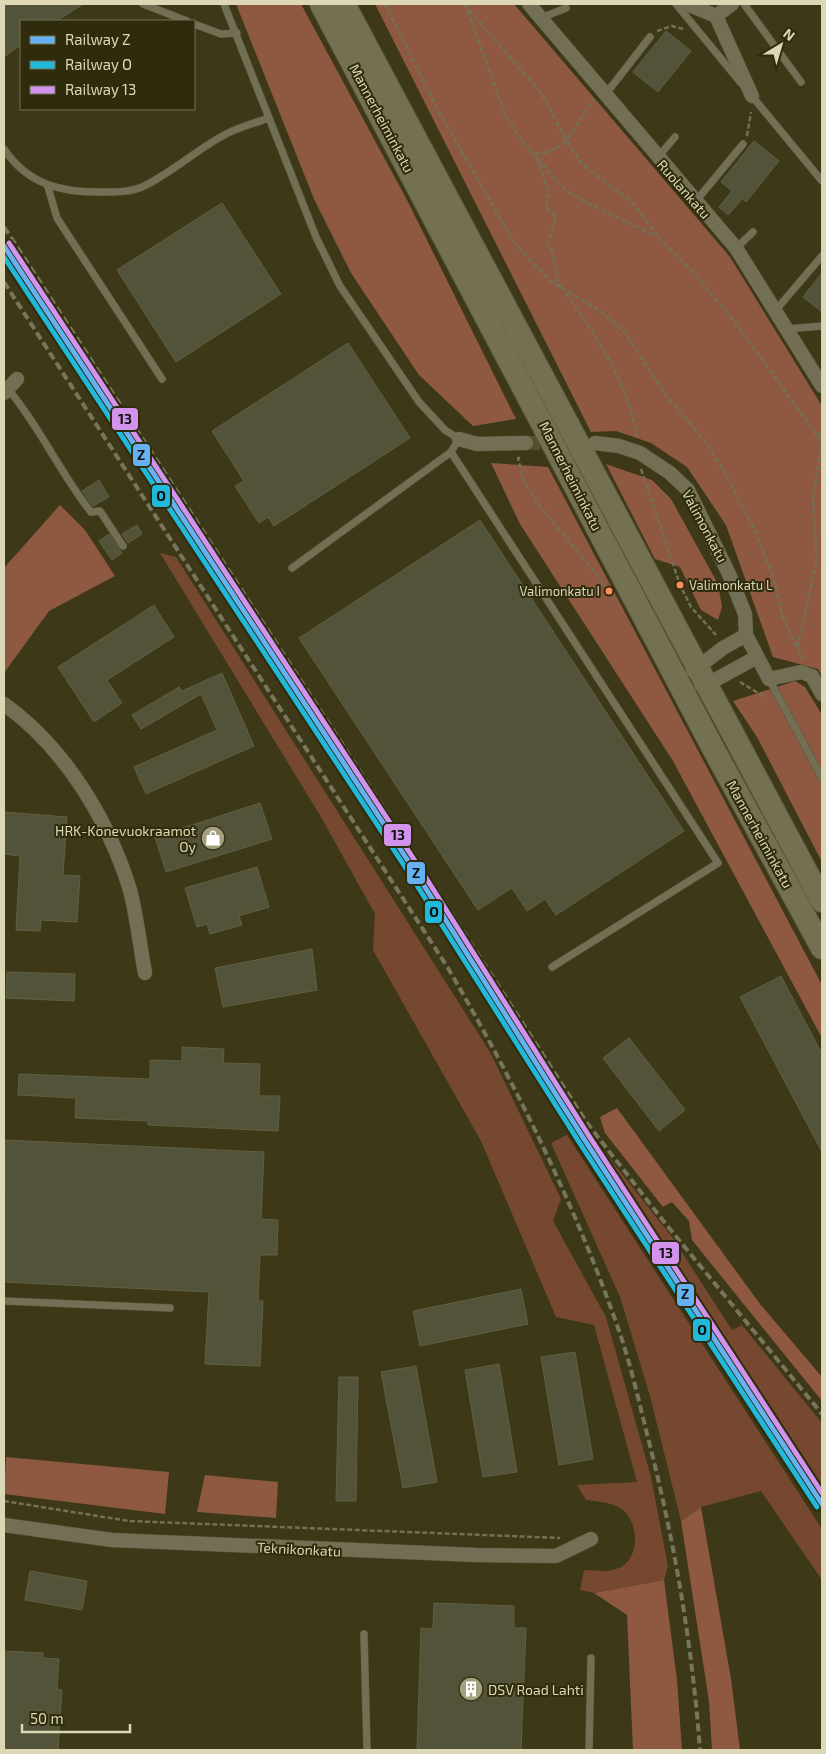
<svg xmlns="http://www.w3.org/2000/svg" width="826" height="1754" font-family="'Exo 2',sans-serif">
<rect width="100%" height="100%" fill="#3d3918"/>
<g fill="#764830">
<path d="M 160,553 L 176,557 L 490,1052 L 561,1199 L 553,1221 L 606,1317 L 651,1477 L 668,1566 L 664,1580 L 594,1593 L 580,1590 L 584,1570 C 593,1570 603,1572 612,1570 C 638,1566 641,1531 626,1513 C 616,1502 600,1502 586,1500 L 577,1485 L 637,1482 L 594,1325 L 556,1317 L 481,1141 L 373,950 L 375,914 L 321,817 Z"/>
<path d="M 567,1135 L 822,1529 L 822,1580 L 761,1491 L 701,1507 L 681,1521 L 650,1396 L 620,1297 L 551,1143 Z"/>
<path d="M 594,1139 L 672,1237 L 732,1330 L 742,1325 L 822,1423 L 822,1492 L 590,1140 Z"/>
</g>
<g fill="#8e5940">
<path d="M 236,4 L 301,4 L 407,200 L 516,419 L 473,426 L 419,375 L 351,273 L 314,199 Z"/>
<path d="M 375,4 L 514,4 L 730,257 L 822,406 L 822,676 L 818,669 L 773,657 L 726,525 L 687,467 L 651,443 L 616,431 L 591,432 Z"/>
<path d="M 491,463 L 548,467 L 822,985 L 822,1038 L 673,761 L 520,524 Z"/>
<path d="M 606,464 L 652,480 L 671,499 L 718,584 L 722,607 L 718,620 L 701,610 L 680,567 L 655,559 Z"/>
<path d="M 60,505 L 85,530 L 115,576 L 49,611 L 4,673 L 4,568 Z"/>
<path d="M 795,681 L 805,687 L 822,715 L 822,862 L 757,737 L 733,701 Z"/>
<path d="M 617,1108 L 760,1304 L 822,1377 L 822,1401 L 692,1240 L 689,1221 L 672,1202 L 663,1207 L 605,1133 L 600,1117 Z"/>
<path d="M 6,1457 L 169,1472 L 165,1514 L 4,1494 Z"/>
<path d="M 205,1475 L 278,1482 L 276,1518 L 197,1512 Z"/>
<path d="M 701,1507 L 731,1679 L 740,1750 L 712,1750 L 709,1701 L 681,1521 Z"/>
<path d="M 664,1580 L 677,1680 L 682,1750 L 633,1750 L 627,1615 L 594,1593 Z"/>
</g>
<g fill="#525338" stroke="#606044">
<path d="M 4,4 L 83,4 L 57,21 L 21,21 L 21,45 L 4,57 Z"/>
<path d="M 666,31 L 691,51 L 658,92 L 633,72 Z"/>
<path d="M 754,141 L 779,161 L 746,202 L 742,199 L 728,215 L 719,207 L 732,191 L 721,182 Z"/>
<path d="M 222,203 L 281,294 L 176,362 L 117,270 Z"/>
<path d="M 822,273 L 822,312 L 803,297 Z"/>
<path d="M 348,343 L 410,438 L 274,526 L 268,517 L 259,523 L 235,486 L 244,481 L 212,431 Z"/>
<path d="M 99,480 L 109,497 L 93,506 L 82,491 Z"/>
<path d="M 480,520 L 684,831 L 556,915 L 545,899 L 527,911 L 512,888 L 478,910 L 299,638 Z"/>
<path d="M 137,525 L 142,534 L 128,543 L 122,534 Z"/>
<path d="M 109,534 L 122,553 L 112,560 L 99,541 Z"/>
<path d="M 154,605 L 174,637 L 107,680 L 122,703 L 94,722 L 58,667 Z"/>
<path d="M 222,673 L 254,746 L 146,794 L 134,767 L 217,730 L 201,694 L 141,729 L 132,715 L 179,687 L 182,691 Z"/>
<path d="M 260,803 L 272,839 L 166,872 L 155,837 Z"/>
<path d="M 4,812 L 67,817 L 63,875 L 80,876 L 77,922 L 41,920 L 40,931 L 16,930 L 20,856 L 4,854 Z"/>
<path d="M 257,867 L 269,907 L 239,916 L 242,925 L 210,934 L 207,924 L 197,927 L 185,888 Z"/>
<path d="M 312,949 L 317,990 L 223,1007 L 215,968 Z"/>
<path d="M 7,972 L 75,974 L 74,1001 L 6,998 Z"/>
<path d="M 781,976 L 822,1054 L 822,1152 L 740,997 Z"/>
<path d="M 629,1038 L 685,1110 L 659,1131 L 603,1058 Z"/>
<path d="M 182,1047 L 224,1049 L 223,1063 L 260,1064 L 259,1096 L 280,1096 L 278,1131 L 148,1125 L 148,1121 L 75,1118 L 76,1098 L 18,1095 L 19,1074 L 150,1079 L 150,1060 L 182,1061 Z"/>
<path d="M 5,1140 L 264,1152 L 261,1219 L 278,1220 L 277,1255 L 260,1255 L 258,1301 L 263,1301 L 260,1366 L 205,1364 L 209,1292 L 4,1282 Z"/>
<path d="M 521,1289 L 528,1324 L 420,1346 L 413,1311 Z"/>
<path d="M 575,1352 L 593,1459 L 559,1465 L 541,1357 Z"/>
<path d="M 499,1364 L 517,1472 L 483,1477 L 465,1370 Z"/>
<path d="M 416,1366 L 437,1482 L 403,1488 L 381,1372 Z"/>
<path d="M 339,1377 L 358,1377 L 356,1501 L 336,1501 Z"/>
<path d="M 30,1571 L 87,1581 L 82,1610 L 25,1600 Z"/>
<path d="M 434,1603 L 514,1606 L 514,1628 L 526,1628 L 521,1750 L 417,1750 L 421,1628 L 433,1629 Z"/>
<path d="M 4,1651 L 43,1653 L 43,1658 L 59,1659 L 57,1689 L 62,1690 L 58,1750 L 4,1750 Z"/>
</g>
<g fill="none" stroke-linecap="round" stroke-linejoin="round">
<path stroke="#555130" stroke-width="14" stroke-dasharray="14 7" stroke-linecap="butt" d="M 526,443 L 557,443"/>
<g stroke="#58553b" stroke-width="8">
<g id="lane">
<path d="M 143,4 L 187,21"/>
<path d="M 224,4 L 316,237 L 340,286 L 419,402 L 445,430 L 459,439 L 451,452 L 292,568"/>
<path d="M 676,4 L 741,83"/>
<path d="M 744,4 L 801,82"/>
<path d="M 541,18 L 566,8"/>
<path d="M 194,24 L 221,34 L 237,33"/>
<path d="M 605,95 L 650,37"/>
<path d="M 751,95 L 822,181"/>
<path d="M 4,149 C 28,185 62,193 104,192 C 116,192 130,192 142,187 C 172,173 197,149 226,134 C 240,127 255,123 269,118"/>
<path d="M 658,157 L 675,137"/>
<path d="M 48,187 L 57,218 L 162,379"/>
<path d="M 696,201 L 743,144"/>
<path d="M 736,248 L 753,232"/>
<path d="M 775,311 L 822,256"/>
<path d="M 787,329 L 822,326"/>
<path d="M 8,389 C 40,427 60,473 91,512 L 100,511 L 123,546"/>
<path d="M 451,452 L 718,863 L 552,967"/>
<path d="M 769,679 L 822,778"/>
<path d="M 4,1301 L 170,1308"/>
<path d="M 364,1634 L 367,1750"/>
<path d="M 589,1750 L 591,1658"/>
</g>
</g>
<g stroke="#58553b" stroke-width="15">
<g id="street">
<path d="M 529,4 L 736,248 L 822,386"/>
<path d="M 687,4 L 716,16 L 752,96"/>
<path d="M 716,16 L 732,4"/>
<path d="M 4,393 L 17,379"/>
<path d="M 459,439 L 477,444 L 526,443"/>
<path d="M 595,443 L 619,446 L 640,453 L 670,473 L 688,490 L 729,574 L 745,614 L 746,635 L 769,679 L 801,672 L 812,676 L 822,694"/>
<path d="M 693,671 L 723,648 L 746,635"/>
<path d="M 701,685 L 706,685 L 757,657"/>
<path d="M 4,704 C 65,748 108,819 130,890 C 137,917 140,946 145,973"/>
<path d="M 4,1525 L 112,1540 L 476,1555 L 556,1556 L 591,1539"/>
</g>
</g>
<g stroke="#58553b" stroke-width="24">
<g id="primary">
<path d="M 321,4 L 714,750 L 822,948"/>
<path d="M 344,4 L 822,901"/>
</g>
</g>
<g stroke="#737058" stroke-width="2.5" stroke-dasharray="5 2.5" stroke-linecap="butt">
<path d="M 385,4 L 438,110 L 514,242 L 550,281 L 601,311 L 627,335 L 664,393 L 705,441 L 723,469 L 754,529 L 773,576 L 782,615 L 803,659"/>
<path d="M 464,4 L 542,94 L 566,140 L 583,165 L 634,204 L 658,237 L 694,273 L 734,321 L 822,442 L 813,498 L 817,561 L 797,648"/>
<path d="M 468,11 L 505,115 L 523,142 L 564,189 L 587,203 L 656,236"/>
<path d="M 657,31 L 672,26 L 683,29"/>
<path d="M 747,136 L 751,112"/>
<path d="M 561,289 C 554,273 556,257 548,242 L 555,223 L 555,217 L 546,207 L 549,194 L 536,154 C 570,152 575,123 594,99"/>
<path d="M 566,293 C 598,340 627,380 637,437"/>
<path d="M 816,434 L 822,434"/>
<path d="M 520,458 L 518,458 L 524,482 L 543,510 L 606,586"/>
<path d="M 641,469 L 680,585 L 691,607 L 716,635"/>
<path d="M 740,682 L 763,696 L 766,695"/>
<path d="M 4,1501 L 129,1521 L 560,1538"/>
</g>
<use href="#lane" stroke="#726f54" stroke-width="7"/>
<use href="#street" stroke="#726f54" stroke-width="14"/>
<use href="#primary" stroke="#747052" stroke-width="22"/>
<g stroke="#79755d" stroke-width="4" stroke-dasharray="8 4" stroke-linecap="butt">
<path d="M 4,227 L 339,739 L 587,1123 L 665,1223 L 822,1414"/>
<path d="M 4,282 L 448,968 C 515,1083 571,1196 616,1322 C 629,1358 638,1397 647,1434 C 674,1538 692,1643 700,1750"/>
</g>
<g stroke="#2f2b0d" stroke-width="9">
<path id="rail-1" d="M 4,246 L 416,873 L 584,1139 L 822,1504"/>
</g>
<g stroke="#2f2b0d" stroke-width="9">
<path id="rail-2" d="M 4,257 L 411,876 L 579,1142 L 817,1507"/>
</g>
<g stroke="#2f2b0d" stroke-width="9">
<path id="rail-3" d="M 9,243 L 421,870 L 589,1136 L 822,1493"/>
</g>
<use href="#rail-1" stroke="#66b1f2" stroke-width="5"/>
<use href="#rail-2" stroke="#20b9da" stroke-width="5"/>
<use href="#rail-3" stroke="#d193ec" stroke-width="5"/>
</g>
<defs>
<g id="shop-disc" transform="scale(1.25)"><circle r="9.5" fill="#a4a07e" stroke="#2f2b0d"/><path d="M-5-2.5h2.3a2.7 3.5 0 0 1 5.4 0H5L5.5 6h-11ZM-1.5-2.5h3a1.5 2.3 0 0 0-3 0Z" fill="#fff"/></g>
<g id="building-disc" transform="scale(1.25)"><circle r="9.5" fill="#a4a07e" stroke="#2f2b0d"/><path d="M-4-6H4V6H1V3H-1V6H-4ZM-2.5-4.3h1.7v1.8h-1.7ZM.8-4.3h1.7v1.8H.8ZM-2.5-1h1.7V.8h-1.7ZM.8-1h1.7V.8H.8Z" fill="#fff"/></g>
</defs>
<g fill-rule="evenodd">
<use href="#shop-disc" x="213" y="838"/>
<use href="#building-disc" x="471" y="1689"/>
</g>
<g fill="#fa8e5a" stroke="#2f2b0d" stroke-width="2">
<circle cx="680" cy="585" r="4.5"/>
<circle cx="609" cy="591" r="4.5"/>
</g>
<g text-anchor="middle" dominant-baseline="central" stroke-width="4" stroke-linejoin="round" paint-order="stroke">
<g font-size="13" fill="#dcd8b5" stroke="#2f2b0d" text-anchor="start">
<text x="689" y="585">Valimonkatu L</text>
<text x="600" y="591" text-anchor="end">Valimonkatu I</text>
</g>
<g font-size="14" fill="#dcd8b5" stroke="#2f2b0d">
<text transform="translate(382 118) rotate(62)">Mannerheiminkatu</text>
<text transform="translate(684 189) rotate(49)">Ruolankatu</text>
<text transform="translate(571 476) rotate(63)">Mannerheiminkatu</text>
<text transform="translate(705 526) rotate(62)">Valimonkatu</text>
<text transform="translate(760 834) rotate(61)">Mannerheiminkatu</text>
<text transform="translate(299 1549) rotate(3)">Teknikonkatu</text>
</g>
<g font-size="14" fill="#dcd8b5" stroke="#2f2b0d" text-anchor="end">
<text x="196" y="830">HRK-Konevuokraamot<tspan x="196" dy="16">Oy</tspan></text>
<text x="488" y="1689" text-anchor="start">DSV Road Lahti</text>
</g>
</g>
<g stroke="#2f2b0d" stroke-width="2">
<rect x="111" y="407" width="28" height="24" rx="5" fill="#d193ec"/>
<rect x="132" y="443" width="19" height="24" rx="5" fill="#66b1f2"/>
<rect x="151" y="484" width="20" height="24" rx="5" fill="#20b9da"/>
<rect x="383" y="823" width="29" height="24" rx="5" fill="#d193ec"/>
<rect x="406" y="861" width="20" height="24" rx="5" fill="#66b1f2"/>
<rect x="424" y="900" width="19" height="24" rx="5" fill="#20b9da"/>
<rect x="651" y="1241" width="29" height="24" rx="5" fill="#d193ec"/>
<rect x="676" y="1283" width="19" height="24" rx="5" fill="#66b1f2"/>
<rect x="692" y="1318" width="19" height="24" rx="5" fill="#20b9da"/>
</g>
<g font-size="14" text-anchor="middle" font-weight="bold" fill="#111">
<text x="125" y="424">13</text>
<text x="141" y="460">Z</text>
<text x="161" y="501">O</text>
<text x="398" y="840">13</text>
<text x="416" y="878">Z</text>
<text x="434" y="917">O</text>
<text x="666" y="1258">13</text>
<text x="685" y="1299">Z</text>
<text x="702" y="1335">O</text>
</g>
<rect width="826" height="1754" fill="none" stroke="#dcd8b5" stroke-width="10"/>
<rect x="20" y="20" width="175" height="90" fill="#2f2b0d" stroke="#747050"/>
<rect x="30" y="36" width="25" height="8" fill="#66b1f2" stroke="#747050"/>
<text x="65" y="45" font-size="15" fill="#dcd8b5">Railway Z</text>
<rect x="30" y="61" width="25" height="8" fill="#20b9da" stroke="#747050"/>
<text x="65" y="70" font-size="15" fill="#dcd8b5">Railway O</text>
<rect x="30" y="86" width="25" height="8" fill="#d193ec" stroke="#747050"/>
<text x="65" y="95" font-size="15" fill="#dcd8b5">Railway 13</text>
<g transform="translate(781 45) rotate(38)" stroke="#2f2b0d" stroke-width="4" paint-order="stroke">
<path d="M0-4L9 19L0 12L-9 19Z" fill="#dcd8b5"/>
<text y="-8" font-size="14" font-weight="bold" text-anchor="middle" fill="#dcd8b5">N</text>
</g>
<path d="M22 1724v8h108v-8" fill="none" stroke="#dcd8b5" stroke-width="2.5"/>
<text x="30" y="1724" font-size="15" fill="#dcd8b5" stroke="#2f2b0d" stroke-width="4" paint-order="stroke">50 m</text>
</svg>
